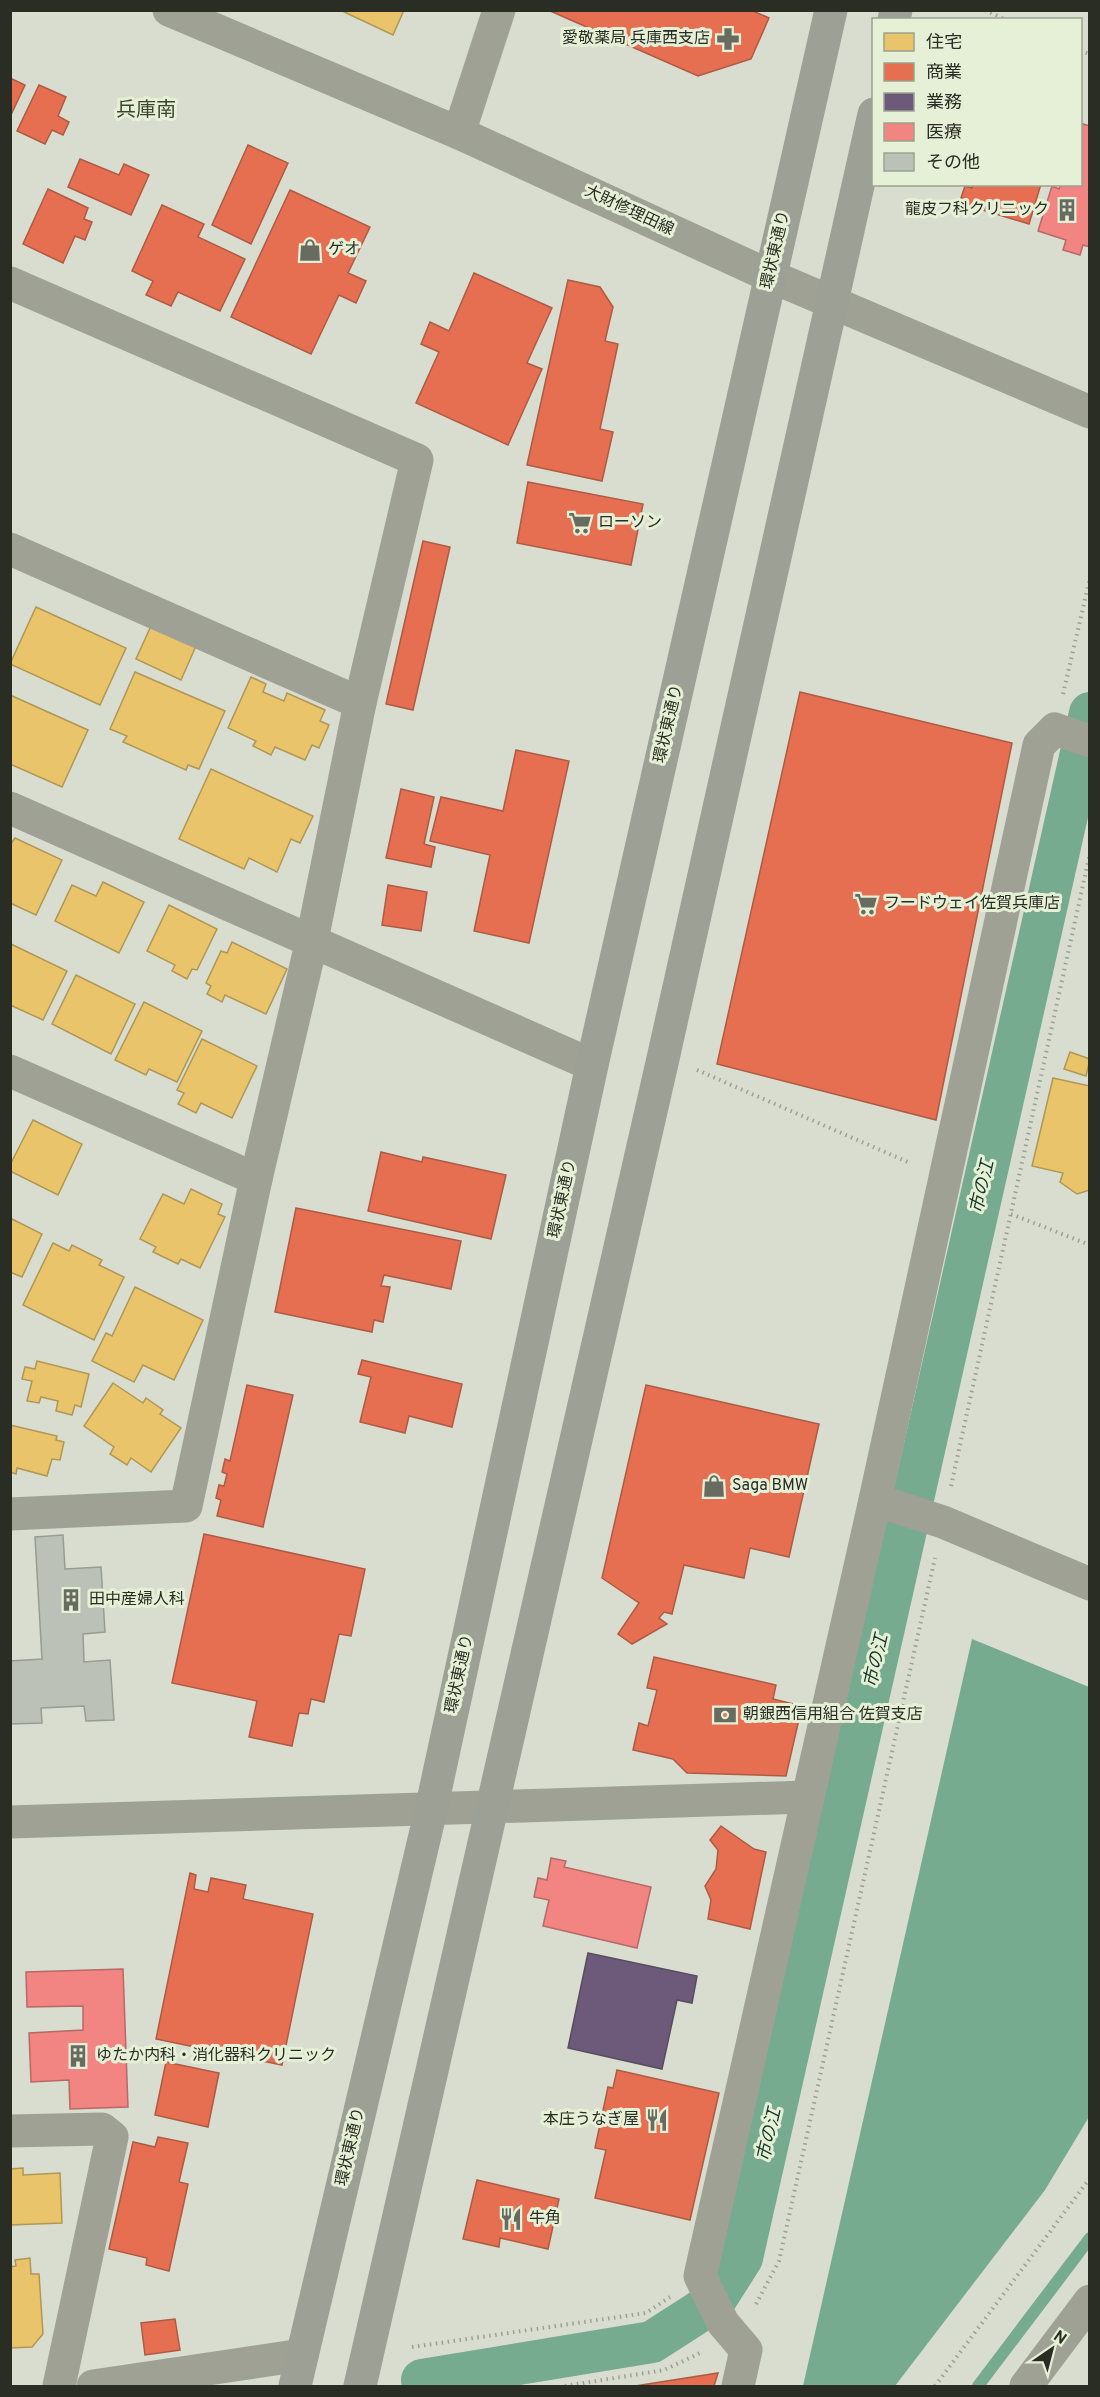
<svg xmlns="http://www.w3.org/2000/svg" width="1100" height="2397" font-family="Overpass,'Noto Sans JP',sans-serif">
<rect width="100%" height="100%" fill="#d8ddd0"/>
<path fill="#77ab90" d="M 972,1639 L 1089,1687 L 1089,2117 L 1045,2190 L 895,2386 L 803,2386 Z"/>
<g fill="#e9c46a" stroke="#b09755" stroke-width="1.5">
<path d="M 340,10 L 404,10 L 393,35 Z"/>
<path d="M 36,607 L 126,648 L 100,705 L 10,664 Z"/>
<path d="M 151,626 L 196,646 L 181,680 L 136,659 Z"/>
<path d="M 135,672 L 225,711 L 199,769 L 188,765 L 186,770 L 123,742 L 127,736 L 110,729 Z"/>
<path d="M 251,677 L 266,684 L 263,692 L 284,701 L 287,693 L 325,710 L 320,721 L 329,725 L 319,748 L 312,745 L 305,760 L 275,747 L 271,755 L 253,746 L 256,741 L 228,728 Z"/>
<path d="M 10,695 L 88,730 L 62,787 L 10,764 Z"/>
<path d="M 211,769 L 313,816 L 300,843 L 291,839 L 277,872 L 249,858 L 244,869 L 179,839 Z"/>
<path d="M 15,838 L 62,860 L 36,915 L 10,903 L 10,845 Z"/>
<path d="M 103,882 L 144,902 L 119,953 L 55,921 L 72,885 L 96,896 Z"/>
<path d="M 169,905 L 217,929 L 197,970 L 192,969 L 187,979 L 172,971 L 175,965 L 147,951 Z"/>
<path d="M 232,942 L 287,969 L 266,1014 L 225,995 L 222,1002 L 207,994 L 211,986 L 206,983 L 221,951 L 227,953 Z"/>
<path d="M 11,944 L 67,971 L 43,1020 L 10,1005 Z"/>
<path d="M 76,975 L 135,1004 L 111,1054 L 52,1024 Z"/>
<path d="M 144,1002 L 202,1031 L 177,1082 L 149,1069 L 146,1075 L 115,1060 Z"/>
<path d="M 202,1039 L 257,1066 L 232,1118 L 201,1103 L 196,1113 L 178,1104 L 184,1093 L 177,1090 Z"/>
<path d="M 1070,1052 L 1090,1059 L 1086,1076 L 1064,1069 Z"/>
<path d="M 1053,1078 L 1090,1086 L 1090,1190 L 1077,1194 L 1060,1182 L 1063,1173 L 1032,1166 Z"/>
<path d="M 33,1120 L 82,1144 L 58,1195 L 10,1171 L 10,1165 Z"/>
<path d="M 191,1189 L 222,1204 L 218,1214 L 225,1217 L 200,1268 L 181,1259 L 178,1264 L 153,1252 L 156,1247 L 140,1239 L 163,1194 L 184,1204 Z"/>
<path d="M 10,1218 L 42,1234 L 22,1277 L 10,1272 Z"/>
<path d="M 53,1243 L 69,1251 L 72,1245 L 102,1260 L 99,1265 L 124,1277 L 94,1340 L 23,1305 Z"/>
<path d="M 135,1287 L 203,1320 L 174,1380 L 143,1365 L 134,1382 L 92,1361 L 106,1333 L 112,1336 Z"/>
<path d="M 37,1361 L 89,1374 L 81,1407 L 75,1405 L 72,1415 L 56,1411 L 58,1401 L 41,1397 L 39,1403 L 27,1401 L 32,1381 L 22,1379 L 25,1367 L 35,1369 Z"/>
<path d="M 113,1383 L 143,1403 L 146,1398 L 163,1410 L 160,1414 L 181,1428 L 151,1472 L 131,1458 L 127,1465 L 110,1454 L 114,1447 L 84,1426 Z"/>
<path d="M 10,1425 L 57,1436 L 56,1440 L 64,1442 L 60,1460 L 52,1459 L 47,1476 L 17,1468 L 16,1474 L 10,1472 Z"/>
<path d="M 23,2168 L 23,2175 L 60,2173 L 62,2223 L 10,2225 L 10,2169 Z"/>
<path d="M 30,2258 L 31,2274 L 39,2274 L 43,2334 L 32,2347 L 10,2348 L 10,2267 L 16,2266 L 15,2260 Z"/>
</g>
<g fill="#e76f51" stroke="#ae5b44" stroke-width="1.5">
<path d="M 548,10 L 751,10 L 769,18 L 751,59 L 698,76 Z"/>
<path d="M 10,78 L 25,85 L 10,117 Z"/>
<path d="M 39,85 L 66,97 L 58,116 L 69,122 L 63,135 L 52,130 L 45,144 L 17,131 Z"/>
<path d="M 248,145 L 288,163 L 251,244 L 212,225 Z"/>
<path d="M 80,159 L 119,175 L 124,164 L 149,175 L 131,215 L 68,187 Z"/>
<path d="M 973,184 L 1041,184 L 1029,224 L 966,205 L 968,199 L 961,198 L 965,186 L 972,188 Z"/>
<path d="M 48,189 L 88,208 L 84,219 L 92,222 L 85,240 L 75,236 L 63,263 L 23,244 Z"/>
<path d="M 290,190 L 370,227 L 348,273 L 366,281 L 356,303 L 339,295 L 311,354 L 231,317 Z"/>
<path d="M 162,205 L 204,224 L 198,237 L 245,259 L 220,311 L 178,292 L 171,306 L 146,295 L 153,281 L 132,271 Z"/>
<path d="M 474,273 L 552,308 L 527,363 L 542,369 L 508,445 L 416,403 L 439,352 L 421,344 L 430,322 L 449,331 Z"/>
<path d="M 568,280 L 600,287 L 613,307 L 605,341 L 618,344 L 600,429 L 613,432 L 602,481 L 527,465 Z"/>
<path d="M 528,482 L 643,504 L 631,565 L 517,543 Z"/>
<path d="M 423,541 L 450,547 L 413,710 L 386,704 Z"/>
<path d="M 800,692 L 1012,743 L 936,1120 L 717,1064 Z"/>
<path d="M 516,750 L 569,761 L 529,943 L 474,931 L 490,855 L 430,841 L 441,797 L 503,811 Z"/>
<path d="M 401,789 L 434,797 L 424,844 L 435,847 L 431,867 L 386,858 Z"/>
<path d="M 388,885 L 427,892 L 421,931 L 382,925 Z"/>
<path d="M 381,1152 L 422,1162 L 423,1157 L 506,1175 L 491,1239 L 368,1211 Z"/>
<path d="M 296,1208 L 461,1241 L 451,1289 L 384,1275 L 381,1286 L 390,1287 L 383,1322 L 374,1320 L 372,1332 L 275,1312 Z"/>
<path d="M 362,1360 L 462,1384 L 452,1427 L 409,1416 L 405,1433 L 360,1422 L 371,1377 L 358,1374 Z"/>
<path d="M 247,1385 L 293,1395 L 263,1527 L 217,1516 L 221,1500 L 216,1498 L 219,1485 L 224,1486 L 227,1474 L 222,1472 L 225,1459 L 230,1461 Z"/>
<path d="M 646,1385 L 819,1424 L 789,1557 L 750,1548 L 744,1578 L 684,1565 L 672,1614 L 664,1612 L 659,1618 L 667,1624 L 632,1644 L 618,1634 L 639,1603 L 602,1578 Z"/>
<path d="M 204,1534 L 365,1569 L 351,1636 L 339,1634 L 324,1702 L 311,1699 L 308,1714 L 299,1713 L 292,1746 L 249,1737 L 257,1701 L 172,1683 Z"/>
<path d="M 654,1657 L 776,1685 L 773,1699 L 802,1706 L 786,1776 L 687,1773 L 673,1759 L 633,1750 L 639,1723 L 648,1726 L 657,1690 L 647,1688 Z"/>
<path d="M 721,1826 L 754,1849 L 766,1852 L 750,1929 L 708,1919 L 711,1900 L 705,1886 L 716,1869 L 718,1850 L 710,1840 Z"/>
<path d="M 190,1873 L 196,1875 L 194,1889 L 208,1892 L 211,1878 L 246,1885 L 243,1899 L 313,1914 L 282,2065 L 156,2039 Z"/>
<path d="M 166,2062 L 219,2073 L 208,2127 L 155,2115 Z"/>
<path d="M 617,2070 L 719,2093 L 690,2220 L 595,2198 L 606,2150 L 595,2148 L 608,2087 L 613,2088 Z"/>
<path d="M 158,2137 L 188,2143 L 179,2182 L 188,2184 L 169,2271 L 146,2265 L 147,2258 L 109,2249 L 133,2142 L 155,2147 Z"/>
<path d="M 477,2180 L 559,2199 L 548,2249 L 500,2238 L 499,2247 L 463,2239 Z"/>
<path d="M 175,2319 L 180,2350 L 145,2355 L 141,2323 Z"/>
<path d="M 718,2373 L 714,2386 L 635,2386 Z"/>
</g>
<path fill="#6d597a" stroke="#594c60" stroke-width="1.5" d="M 588,1953 L 697,1976 L 692,2003 L 677,2000 L 662,2069 L 568,2048 Z"/>
<g fill="#f28482" stroke="#b66a66" stroke-width="1.5">
<path d="M 1080,123 L 1090,126 L 1090,247 L 1083,245 L 1080,255 L 1063,250 L 1066,240 L 1038,231 L 1052,186 L 1059,189 L 1061,184 L 1080,184 Z"/>
<path d="M 551,1858 L 566,1861 L 564,1867 L 651,1887 L 637,1948 L 543,1926 L 549,1900 L 534,1897 L 538,1878 L 547,1880 Z"/>
<path d="M 123,1969 L 128,2107 L 70,2109 L 69,2080 L 31,2082 L 29,2033 L 83,2030 L 83,2006 L 27,2007 L 26,1972 Z"/>
</g>
<g fill="none" stroke-linecap="round" stroke-linejoin="round">
<path stroke="#77ab90" stroke-width="12" d="M 978,2386 L 1090,2238"/>
<path stroke="#77ab90" stroke-width="42" d="M 422,2380 L 652,2342 L 714,2302 L 742,2258 L 1090,713"/>
</g>
<path fill="#bbc1b7" stroke="#979d94" stroke-width="1.5" d="M 63,1535 L 65,1569 L 101,1567 L 105,1632 L 83,1634 L 84,1662 L 110,1660 L 114,1720 L 86,1721 L 84,1706 L 41,1708 L 42,1723 L 10,1724 L 10,1661 L 42,1659 L 35,1537 Z"/>
<g fill="none" stroke-linecap="round" stroke-linejoin="round">
<g stroke="#9d9f96" stroke-width="4" stroke-dasharray="1.5 4.5" stroke-linecap="butt">
<path d="M 985,10 L 1006,20"/>
<path d="M 1080,51 L 1090,54"/>
<path d="M 1063,694 L 1090,578"/>
<path d="M 697,1070 L 910,1163"/>
<path d="M 1011,1214 L 1090,1245"/>
<path d="M 951,1486 L 1090,853"/>
<path d="M 756,2304 L 779,2261 L 935,1558"/>
<path d="M 412,2347 L 646,2313 L 670,2297"/>
<path d="M 565,2386 L 664,2370 L 700,2353"/>
<path d="M 935,2386 L 1090,2178"/>
</g>
<g stroke="#9fa195" stroke-width="33">
<path d="M 459,133 L 499,10"/>
<path d="M 10,283 L 417,460 L 360,703 L 312,940 L 256,1179 L 186,1506 L 10,1514"/>
<path d="M 10,549 L 360,703"/>
<path d="M 10,808 L 592,1065"/>
<path d="M 10,1071 L 256,1179"/>
<path d="M 875,1500 L 943,1522 L 1090,1584"/>
<path d="M 10,2131 L 102,2129 L 112,2137 L 59,2386"/>
<path d="M 93,2386 L 302,2355"/>
<path d="M 738,2386 L 746,2350 L 723,2323 L 700,2276 L 875,1500 L 1039,745 L 1055,729 L 1090,741"/>
<path d="M 1026,2386 L 1090,2301"/>
</g>
<g stroke="#9fa195" stroke-width="33">
<path d="M 169,10 L 459,133 L 770,276 L 1090,412"/>
<path d="M 10,1822 L 807,1797"/>
</g>
<g stroke="#9da094" stroke-width="33">
<path d="M 894,20 L 896,10"/>
<path d="M 295,2386 L 431,1810 L 592,1065 L 831,10"/>
<path d="M 360,2386 L 662,1063 L 874,114"/>
</g>
</g>
<defs>
<g id="pharmacy-bare" transform="scale(1.8)"><path d="M-2-6h4v4h4v4h-4v4h-4v-4h-4v-4h4Z" fill="#676b60" stroke="#e6f0d7" stroke-width="2.5" paint-order="stroke"/></g>
<g id="building-bare" transform="scale(1.8)"><path d="M-4-6H4V6H1V3H-1V6H-4ZM-2.5-4.3h1.7v1.8h-1.7ZM.8-4.3h1.7v1.8H.8ZM-2.5-1h1.7V.8h-1.7ZM.8-1h1.7V.8H.8Z" fill="#676b60" stroke="#e6f0d7" stroke-width="2.5" paint-order="stroke"/></g>
<g id="shop-bare" transform="scale(1.8)"><path d="M-5-2.5h2.3a2.7 3.5 0 0 1 5.4 0H5L5.5 6h-11ZM-1.5-2.5h3a1.5 2.3 0 0 0-3 0Z" fill="#676b60" stroke="#e6f0d7" stroke-width="2.5" paint-order="stroke"/></g>
<g id="supermarket-bare" transform="scale(1.8)"><path d="M-6-5.5h2.5l.6 2H6L4.5 2H-2.5L-4.4-4H-6ZM-1.5 3.2a1.3 1.3 0 1 0 .1 0ZM3 3.2a1.3 1.3 0 1 0 .1 0Z" fill="#676b60" stroke="#e6f0d7" stroke-width="2.5" paint-order="stroke"/></g>
<g id="bank-bare" transform="scale(1.8)"><path d="M-6-4H6V4H-6ZM0-2.3a2.3 2.3 0 1 0 0 4.6a2.3 2.3 0 1 0 0-4.6Z" fill="#676b60" stroke="#e6f0d7" stroke-width="2.5" paint-order="stroke"/></g>
<g id="restaurant-bare" transform="scale(1.8)"><path d="M-5-6h1v4h1v-4h1v4h1v-4h1v5L-1.5 .5V6h-2V.5L-5-1ZM5-6V6H3V1.5H1.5Q1.5-4 5-6Z" fill="#676b60" stroke="#e6f0d7" stroke-width="2.5" paint-order="stroke"/></g>
</defs>
<g fill-rule="evenodd">
<use href="#pharmacy-bare" x="728" y="39"/>
<use href="#building-bare" x="1067" y="210"/>
<use href="#shop-bare" x="310" y="250"/>
<use href="#supermarket-bare" x="580" y="523"/>
<use href="#supermarket-bare" x="866" y="904"/>
<use href="#shop-bare" x="714" y="1486"/>
<use href="#building-bare" x="71" y="1600"/>
<use href="#bank-bare" x="725" y="1715"/>
<use href="#building-bare" x="78" y="2056"/>
<use href="#restaurant-bare" x="657" y="2120"/>
<use href="#restaurant-bare" x="511" y="2219"/>
</g>
<g text-anchor="middle" dominant-baseline="central" stroke-width="6" stroke-linejoin="round" paint-order="stroke">
<g font-size="16" fill="#2a2d24" stroke="#e6f0d7" text-anchor="start">
<text x="710" y="39" text-anchor="end">愛敬薬局 兵庫西支店</text>
<text x="1049" y="210" text-anchor="end">龍皮フ科クリニック</text>
<text x="328" y="250">ゲオ</text>
<text x="598" y="523">ローソン</text>
<text x="884" y="904">フードウェイ佐賀兵庫店</text>
<text x="732" y="1486">Saga BMW</text>
<text x="89" y="1600">田中産婦人科</text>
<text x="743" y="1715">朝銀西信用組合 佐賀支店</text>
<text x="96" y="2056">ゆたか内科・消化器科クリニック</text>
<text x="639" y="2120" text-anchor="end">本庄うなぎ屋</text>
<text x="529" y="2219">牛角</text>
</g>
<g font-size="16" fill="#2a2d24" stroke="#e6f0d7">
<text transform="translate(629 211) rotate(25)">大財修理田線</text>
<text transform="translate(776 250) rotate(-77)">環状東通り</text>
<text transform="translate(669 724) rotate(-77)">環状東通り</text>
<text transform="translate(563 1199) rotate(-78)">環状東通り</text>
<text transform="translate(460 1674) rotate(-78)">環状東通り</text>
<text transform="translate(351 2147) rotate(-77)">環状東通り</text>
</g>
<g font-size="18" font-style="italic" fill="#153628" stroke="#e6f0d7">
<text transform="translate(983 1187) rotate(-77)">市の江</text>
<text transform="translate(877 1661) rotate(-77)">市の江</text>
<text transform="translate(770 2135) rotate(-77)">市の江</text>
</g>
<g font-size="20" fill="#3d4531" stroke="#e6f0d7">
<text x="146" y="111">兵庫南</text>
</g>
</g>
<rect width="1100" height="2397" fill="none" stroke="#2a2d24" stroke-width="24"/>
<rect x="872" y="18" width="210" height="168" fill="#e6f0d7" stroke="#9ba28f" stroke-width="1.5"/>
<rect x="884" y="33" width="30" height="18" fill="#e9c46a" stroke="#9ba28f" stroke-width="1.5"/>
<text x="926" y="48" font-size="18" fill="#2a2d24">住宅</text>
<rect x="884" y="63" width="30" height="18" fill="#e76f51" stroke="#9ba28f" stroke-width="1.5"/>
<text x="926" y="78" font-size="18" fill="#2a2d24">商業</text>
<rect x="884" y="93" width="30" height="18" fill="#6d597a" stroke="#9ba28f" stroke-width="1.5"/>
<text x="926" y="108" font-size="18" fill="#2a2d24">業務</text>
<rect x="884" y="123" width="30" height="18" fill="#f28482" stroke="#9ba28f" stroke-width="1.5"/>
<text x="926" y="138" font-size="18" fill="#2a2d24">医療</text>
<rect x="884" y="153" width="30" height="18" fill="#bbc1b7" stroke="#9ba28f" stroke-width="1.5"/>
<text x="926" y="168" font-size="18" fill="#2a2d24">その他</text>
<g transform="translate(1052 2349) rotate(35)" stroke="#e6f0d7" stroke-width="4.5" paint-order="stroke">
<path d="M0-4.5L10 22L0 15L-10 22Z" fill="#2a2d24"/>
<text y="-9" font-size="16" font-weight="bold" text-anchor="middle" fill="#2a2d24">N</text>
</g>
</svg>
